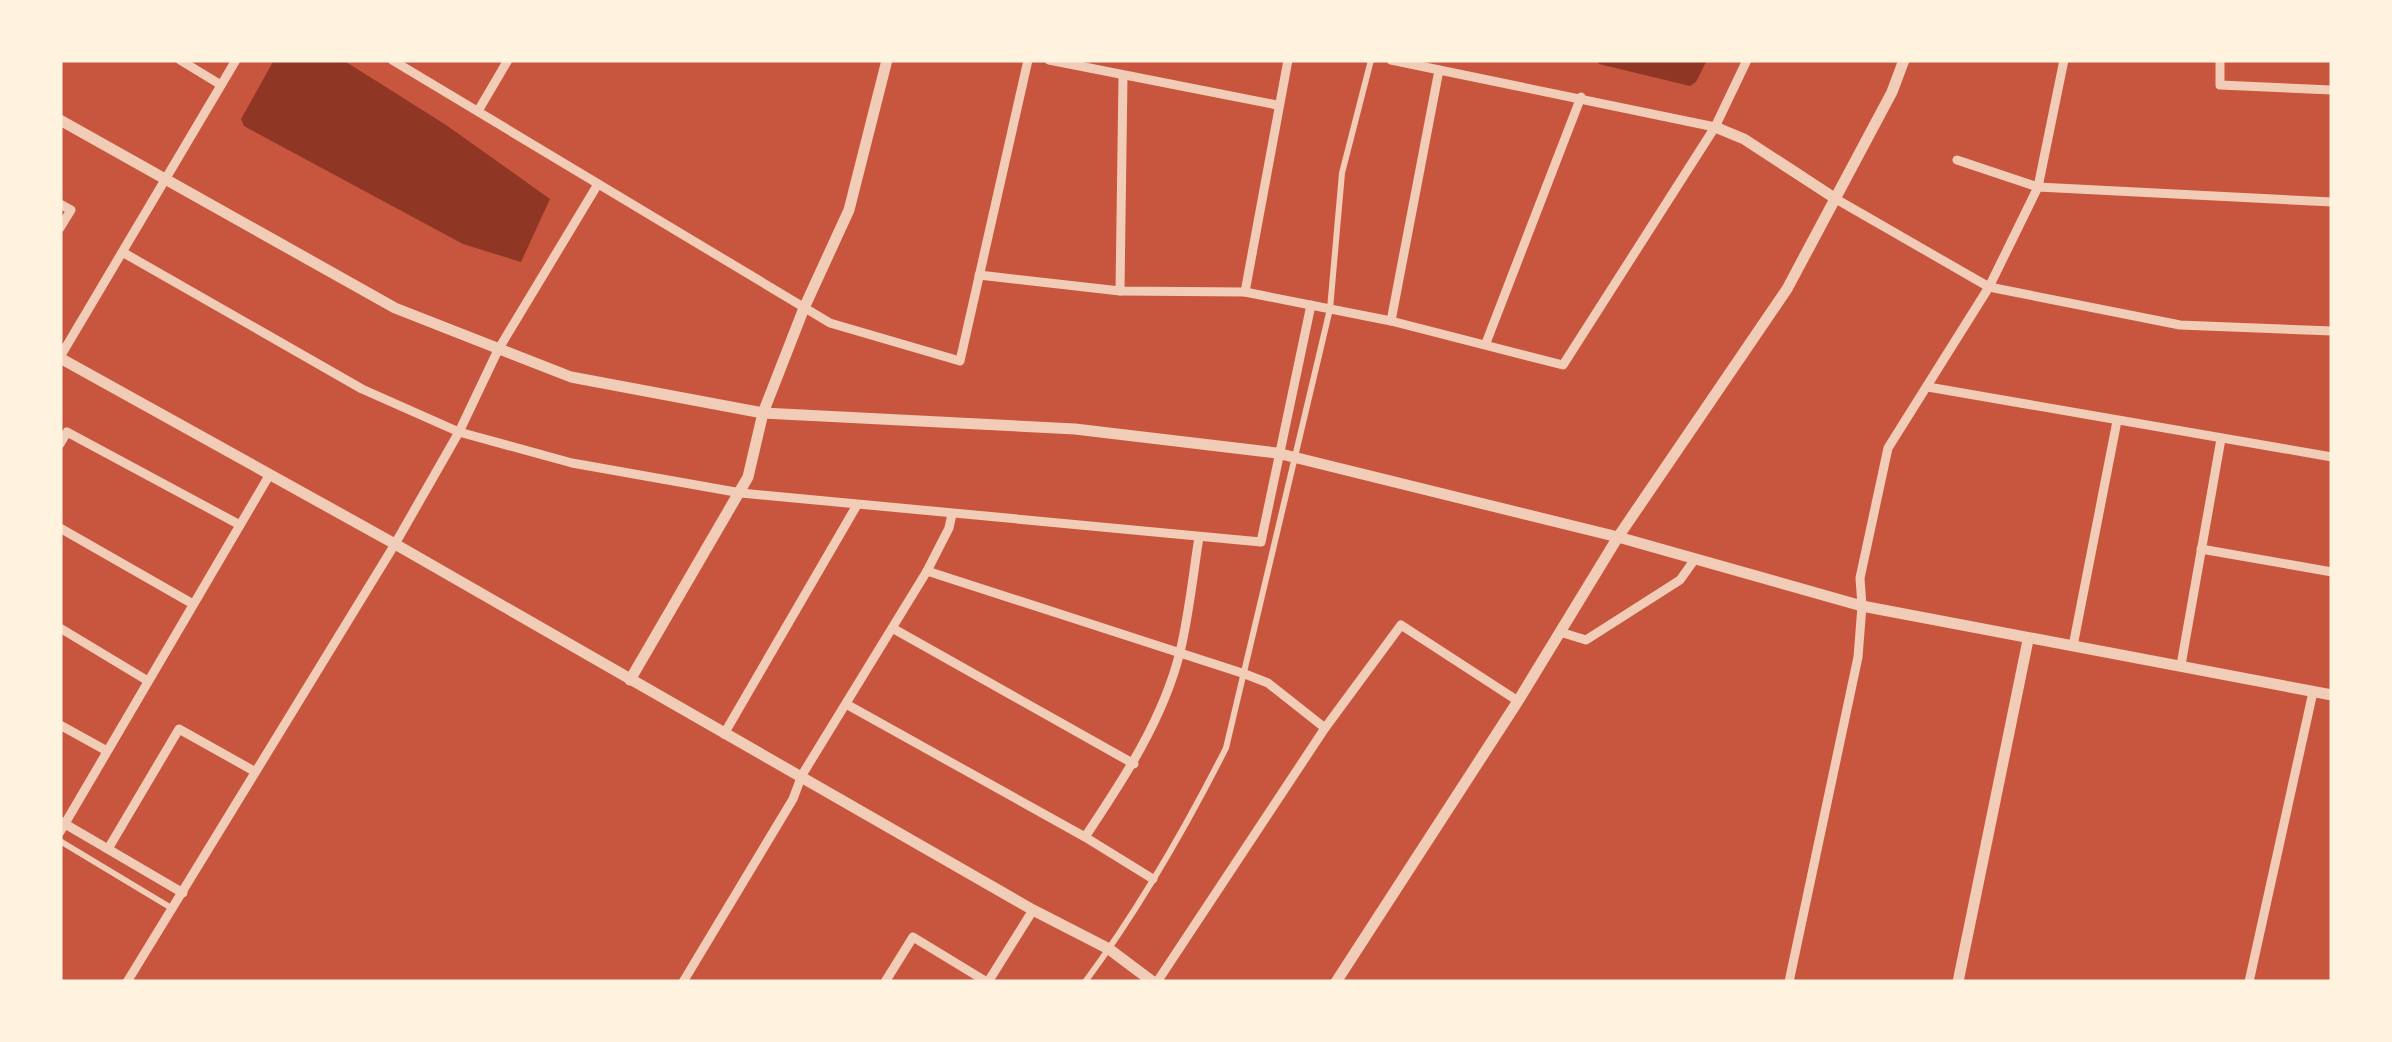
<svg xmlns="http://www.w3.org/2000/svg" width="2392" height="1042" font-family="Ubuntu,sans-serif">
<rect width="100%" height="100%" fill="#c8553d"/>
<g fill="#8f3625">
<path d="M 274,60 L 343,60 L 446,125 L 550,199 L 521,262 L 463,244 L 244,126 L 241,119 Z"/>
<path d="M 1597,60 L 1707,60 L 1696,82 L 1690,86 L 1599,64 Z"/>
</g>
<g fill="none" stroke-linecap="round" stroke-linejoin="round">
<g stroke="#f1ccb7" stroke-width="6">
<path d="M 60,841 L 173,909"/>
<path d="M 1085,982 C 1139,909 1185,829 1226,748 L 1330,309 L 1342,173 L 1371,60"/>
</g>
<g stroke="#f1ccb7" stroke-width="9">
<path d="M 180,60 L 221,85"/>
<path d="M 392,60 L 830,323 L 960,361 L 1028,60"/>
<path d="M 1049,60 L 1277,105"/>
<path d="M 1391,60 L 1715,127"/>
<path d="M 2220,60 L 2220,85 L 2332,90"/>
<path d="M 478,111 L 508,60"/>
<path d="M 1957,160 L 2038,187 L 2332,202"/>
<path d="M 1836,199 L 1989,287 L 2180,325 L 2332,331"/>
<path d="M 60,204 L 71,210 L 60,228"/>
<path d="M 124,253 L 362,389 L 459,432 L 572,463 L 741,493 L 1261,542 L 1311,305"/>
<path d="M 979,275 L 1120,291 L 1245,292 L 1391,321 L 1563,365 L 1715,127 L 1747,60"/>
<path d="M 1120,291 L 1123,77"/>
<path d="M 1245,292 L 1288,60"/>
<path d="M 1391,321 L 1439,70"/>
<path d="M 1486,343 L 1581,97"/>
<path d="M 60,357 L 236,60"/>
<path d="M 1928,387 L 2332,457"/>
<path d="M 60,444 L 67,432 L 240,525"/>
<path d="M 60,528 L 193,604"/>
<path d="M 2201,549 L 2332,572"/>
<path d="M 927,571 L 1245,674 L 1268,683 L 1325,728"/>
<path d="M 60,628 L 148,681"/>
<path d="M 894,629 L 1134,764"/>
<path d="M 1560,632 L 1586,640 L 1680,580 L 1695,559"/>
<path d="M 2073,646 L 2117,421"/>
<path d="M 2181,665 L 2221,439"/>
<path d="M 846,704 L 1085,837 L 1153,879"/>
<path d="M 60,725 L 107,751"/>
<path d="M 724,734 L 857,505"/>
<path d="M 60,821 L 183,893"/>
<path d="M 60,832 L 270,474"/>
<path d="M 1085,837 C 1123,780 1163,720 1180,652 C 1189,615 1193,575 1199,537"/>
<path d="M 108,849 L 179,729 L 254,771"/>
<path d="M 127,982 L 395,544 L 459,432 L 498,350 L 598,184"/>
<path d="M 683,982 L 793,799 L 802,775 L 927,571 L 949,528 L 952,514"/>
<path d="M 885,982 L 913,937 L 987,982"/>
<path d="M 988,982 L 1033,910"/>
<path d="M 1157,982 L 1325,728 L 1401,625 L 1518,701"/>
<path d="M 1789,982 L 1858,657 L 1862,606 L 1860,578 L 1888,448 L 1989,287 L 2038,187 L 2064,60"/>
<path d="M 2249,982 L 2313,692"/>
</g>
<g stroke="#f1ccb7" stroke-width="11">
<path d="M 60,120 L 395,308 L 571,377 L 763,413 L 1075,429 L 1277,453 L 1618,537 L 1862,606 L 2332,695"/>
<path d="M 1715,127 L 1744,139 L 1836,199"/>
<path d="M 60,358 L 395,544 L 1033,910 L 1109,949 L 1153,982"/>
<path d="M 630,680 L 748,477 L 763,413 L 804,308 L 849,210 L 887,60"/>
<path d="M 1336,982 L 1518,701 L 1618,537 L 1787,289 L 1892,92 L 1904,60"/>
<path d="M 1958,982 L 2028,640"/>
</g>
</g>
<rect width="2392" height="1042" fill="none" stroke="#fff3e0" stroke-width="125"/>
</svg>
